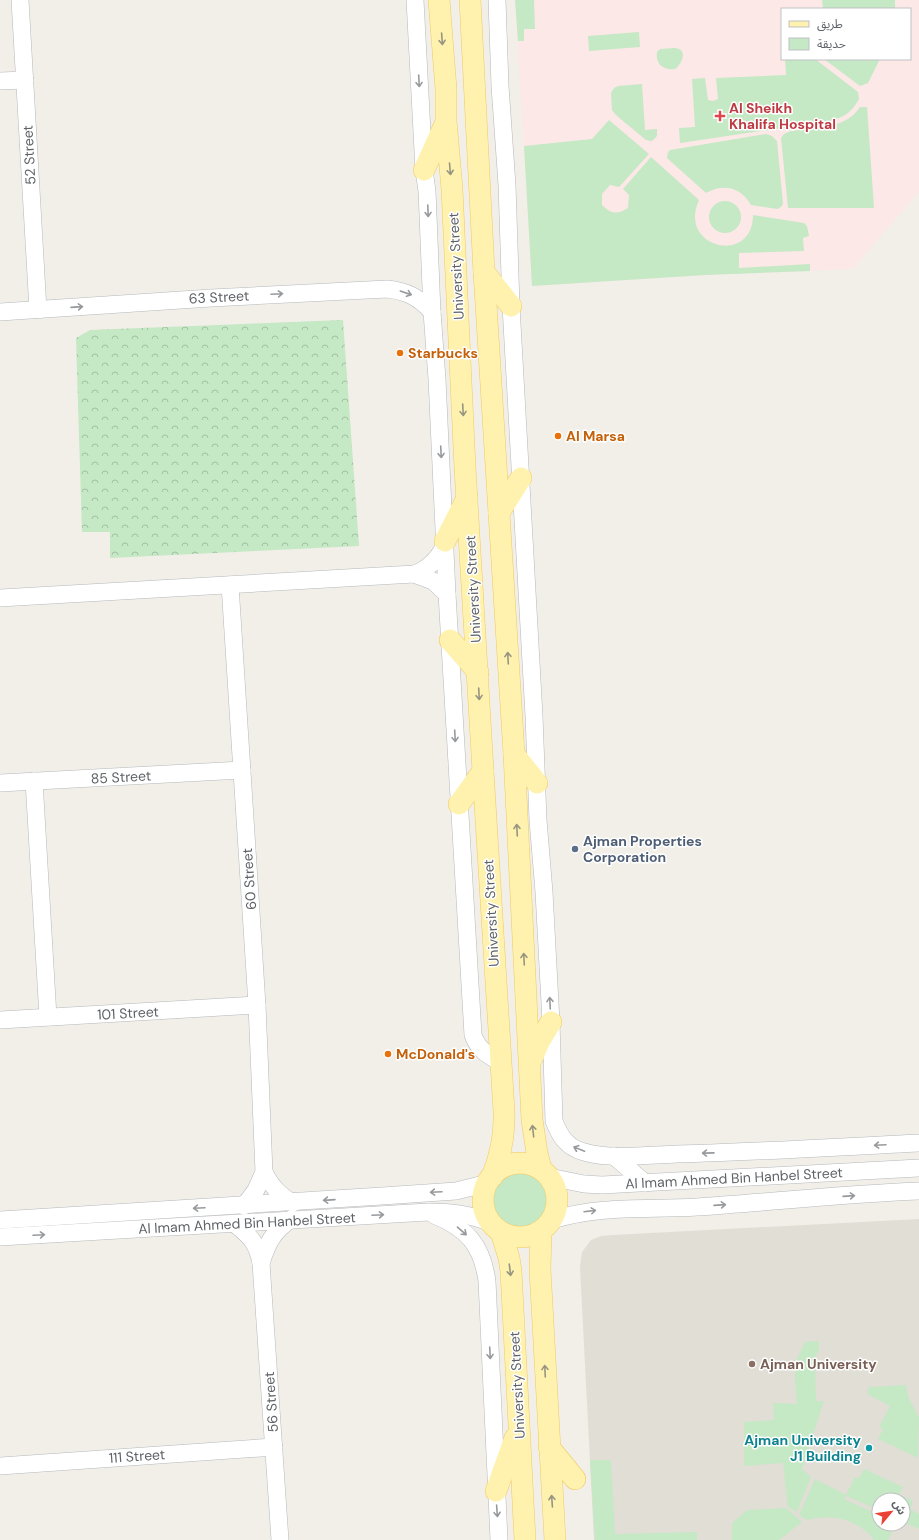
<svg xmlns="http://www.w3.org/2000/svg" width="919" height="1540" font-family="'DM Sans','Noto Sans Arabic',sans-serif">
<defs>
<pattern id="forest-crowns" width="20" height="18" patternUnits="userSpaceOnUse"><rect width="20" height="18" fill="#c5e8c5"/><path d="M2 6a3 3 0 1 1 6 0M12 15a3 3 0 1 1 6 0" fill="none" stroke="#a3c0a4"/></pattern>
</defs>
<rect width="100%" height="100%" fill="#f1efe8"/>
<path fill="#e1ded6" fill-rule="evenodd" d="M 919,1219 L 919,1540 L 594,1540 L 580,1267 L 582,1252 L 591,1240 L 601,1236 L 613,1235 ZM 879,1500 L 903,1500 L 903,1524 L 879,1524 Z"/>
<path fill="#fce8e6" fill-rule="evenodd" d="M 515,0 L 919,0 L 919,192 L 886,230 L 853,269 L 705,275 L 532,286 ZM 782,9 L 910,9 L 910,59 L 782,59 Z"/>
<g fill="#c5e8c5">
<path d="M 515,0 L 534,0 L 535,29 L 524,29 L 524,41 L 518,41 Z"/>
<path d="M 822,0 L 895,0 L 895,9 L 823,9 Z"/>
<path d="M 639,32 L 640,47 L 589,51 L 588,36 Z"/>
<path d="M 674,48 C 688,48 683,63 675,69 C 664,71 655,64 657,52 L 660,49 Z"/>
<path d="M 785,59 L 815,59 L 858,92 L 859,99 C 851,113 845,117 829,121 L 680,143 L 679,128 L 695,127 L 692,79 L 705,78 L 708,100 L 713,101 L 718,99 L 716,78 L 786,75 Z"/>
<path d="M 824,59 L 880,59 L 868,83 L 860,86 Z"/>
<path d="M 642,84 L 645,130 L 657,129 L 657,136 L 652,141 L 646,140 L 617,116 L 612,110 L 611,93 L 614,88 L 618,86 Z"/>
<path d="M 860,107 L 867,107 L 874,208 L 788,208 L 781,138 L 784,134 L 791,131 C 815,128 846,129 860,107 Z"/>
<path d="M 609,120 L 649,154 L 619,187 L 610,185 L 602,194 L 602,205 C 611,214 617,215 628,208 L 629,195 L 623,189 L 651,157 L 699,200 C 677,248 753,266 753,215 L 804,223 L 807,226 L 809,236 L 803,238 L 804,251 L 739,253 L 739,268 L 810,264 L 810,271 L 705,275 L 532,286 L 524,146 L 592,139 Z"/>
<path d="M 766,134 L 772,136 L 777,141 L 783,204 L 782,206 L 778,209 L 751,205 C 741,187 723,183 706,193 L 667,158 L 668,152 L 670,150 Z"/>
<circle cx="725" cy="217" r="16"/>
<circle cx="522" cy="1201" r="32"/>
<path d="M 819,1341 L 819,1350 L 815,1357 L 816,1401 L 824,1401 L 802,1469 L 811,1477 L 797,1512 L 788,1507 L 783,1463 L 744,1466 L 744,1422 L 774,1420 L 773,1403 L 797,1404 L 795,1377 L 797,1359 L 805,1342 Z"/>
<path d="M 906,1385 L 909,1399 L 919,1417 L 918,1458 L 878,1439 L 883,1429 L 879,1427 L 890,1406 L 867,1394 L 869,1387 Z"/>
<path d="M 590,1460 L 611,1460 L 615,1534 L 697,1532 L 697,1540 L 595,1540 Z"/>
<path d="M 864,1469 L 903,1487 L 899,1494 L 913,1501 L 910,1509 L 919,1514 L 919,1529 L 903,1522 L 903,1500 L 879,1500 L 879,1510 L 846,1496 L 844,1499 L 879,1515 L 879,1524 L 896,1524 L 888,1540 L 874,1540 C 858,1519 832,1513 807,1520 L 799,1515 L 815,1479 L 846,1495 L 855,1477 L 859,1478 Z"/>
<path d="M 786,1508 L 802,1522 L 779,1540 L 732,1540 L 732,1523 L 747,1510 Z"/>
</g>
<path fill="url(#forest-crowns)" d="M 343,320 L 359,546 L 110,558 L 110,532 L 82,532 L 76,338 L 90,330 Z"/>
<g fill="none" stroke-linecap="round" stroke-linejoin="round">
<g stroke="#b5b8bc" stroke-width="18">
<g id="minor">
<path d="M 20,0 L 38,310"/>
<path d="M 415,0 L 424,170 L 427,191 L 432,312 L 437,379 L 447,594 L 473,1035 C 478,1049 487,1055 500,1062"/>
<path d="M 497,0 L 500,86 L 507,185 L 511,306 L 534,716 L 538,820 L 544,892 L 551,1022 L 554,1121 C 560,1136 566,1147 584,1152 C 612,1160 648,1155 677,1154 C 758,1152 838,1147 919,1143"/>
<path d="M 0,81 L 25,80"/>
<path d="M 0,312 L 211,298 L 387,289 C 406,291 419,297 432,312"/>
<path d="M 414,574 L 433,581 L 447,594"/>
<path d="M 230,585 L 257,1005 L 264,1172 L 256,1190 L 244,1206"/>
<path d="M 0,598 L 414,574 C 429,569 438,559 445,545"/>
<path d="M 34,781 L 48,1017"/>
<path d="M 0,783 L 242,770"/>
<path d="M 0,1020 L 257,1005"/>
<path d="M 614,1156 L 645,1183"/>
<path d="M 264,1172 C 271,1186 279,1195 293,1203"/>
<path d="M 549,1177 L 584,1184 L 602,1185 L 919,1168"/>
<path d="M 434,1215 C 467,1228 482,1245 487,1281 L 499,1540"/>
<path d="M 0,1220 L 382,1196 L 456,1191 L 488,1183"/>
<path d="M 552,1220 C 602,1205 646,1210 697,1207 C 771,1202 845,1194 919,1191"/>
<path d="M 235,1224 C 251,1237 257,1243 261,1263 L 280,1540"/>
<path d="M 0,1237 L 428,1212 C 452,1212 469,1214 491,1223"/>
<path d="M 261,1263 C 268,1242 272,1233 291,1219"/>
<path d="M 0,1466 L 274,1447"/>
</g>
</g>
<g stroke="#f2c960" stroke-width="22">
<g id="major">
<path d="M 439,0 L 446,89 L 446,121 L 452,189 L 465,468 L 483,771 L 504,1111 C 505,1135 501,1155 492,1177"/>
<path d="M 470,0 L 484,272 L 514,754 L 532,1120 L 537,1153 L 541,1169"/>
<path d="M 424,170 L 445,124"/>
<path d="M 484,272 L 511,306"/>
<path d="M 499,513 L 521,478"/>
<path d="M 445,541 L 467,498"/>
<path d="M 450,640 L 478,672"/>
<path d="M 514,754 L 537,783"/>
<path d="M 459,804 L 483,771"/>
<path d="M 530,1063 L 539,1042 L 551,1022"/>
<circle cx="520" cy="1200" r="37"/>
<path d="M 541,1231 L 540,1269 L 555,1540"/>
<path d="M 501,1232 L 509,1258 L 511,1271 L 525,1540"/>
<path d="M 549,1447 L 575,1479"/>
<path d="M 496,1491 L 515,1438"/>
</g>
</g>
<use href="#minor" stroke="#fff" stroke-width="17"/>
<use href="#major" stroke="#fff2af" stroke-width="21"/>
</g>
<defs><path id="oneway-shaft" d="M-6 0H5M1.5-3L5.5 0L1.5 3" fill="none" stroke-width="1.6" stroke-linecap="round" stroke-linejoin="round"/></defs>
<g stroke="#979581">
<use href="#oneway-shaft" transform="translate(442 39) rotate(86)"/>
<use href="#oneway-shaft" transform="translate(450 169) rotate(85)"/>
<use href="#oneway-shaft" transform="translate(463 410) rotate(87)"/>
<use href="#oneway-shaft" transform="translate(508 658) rotate(-93)"/>
<use href="#oneway-shaft" transform="translate(479 694) rotate(87)"/>
<use href="#oneway-shaft" transform="translate(517 830) rotate(-93)"/>
<use href="#oneway-shaft" transform="translate(524 959) rotate(-93)"/>
<use href="#oneway-shaft" transform="translate(533 1131) rotate(-97)"/>
<use href="#oneway-shaft" transform="translate(510 1270) rotate(83)"/>
<use href="#oneway-shaft" transform="translate(545 1371) rotate(-93)"/>
<use href="#oneway-shaft" transform="translate(552 1501) rotate(-94)"/>
</g>
<g stroke="#979a9d">
<use href="#oneway-shaft" transform="translate(419 81) rotate(87)"/>
<use href="#oneway-shaft" transform="translate(428 211) rotate(88)"/>
<use href="#oneway-shaft" transform="translate(406 293) rotate(19)"/>
<use href="#oneway-shaft" transform="translate(277 294) rotate(-3)"/>
<use href="#oneway-shaft" transform="translate(77 307) rotate(-4)"/>
<use href="#oneway-shaft" transform="translate(441 452) rotate(87)"/>
<use href="#oneway-shaft" transform="translate(455 736) rotate(87)"/>
<use href="#oneway-shaft" transform="translate(550 1003) rotate(-93)"/>
<use href="#oneway-shaft" transform="translate(880 1145) rotate(177)"/>
<use href="#oneway-shaft" transform="translate(579 1149) rotate(-158)"/>
<use href="#oneway-shaft" transform="translate(708 1153) rotate(179)"/>
<use href="#oneway-shaft" transform="translate(436 1192) rotate(177)"/>
<use href="#oneway-shaft" transform="translate(849 1196) rotate(-4)"/>
<use href="#oneway-shaft" transform="translate(329 1200) rotate(176)"/>
<use href="#oneway-shaft" transform="translate(720 1205) rotate(-4)"/>
<use href="#oneway-shaft" transform="translate(199 1208) rotate(177)"/>
<use href="#oneway-shaft" transform="translate(590 1211) rotate(-7)"/>
<use href="#oneway-shaft" transform="translate(378 1215) rotate(-3)"/>
<use href="#oneway-shaft" transform="translate(462 1231) rotate(41)"/>
<use href="#oneway-shaft" transform="translate(39 1235) rotate(-3)"/>
<use href="#oneway-shaft" transform="translate(490 1353) rotate(87)"/>
<use href="#oneway-shaft" transform="translate(497 1511) rotate(86)"/>
</g>
<path fill="#e0444e" stroke="#fff" stroke-width="1.5" d="M718 110h4v4h4v4h-4v4h-4v-4h-4v-4h4z"/>
<g fill="#e8710a" stroke="#fff" stroke-width="1.5">
<circle cx="400" cy="353" r="4"/>
<circle cx="558" cy="436" r="4"/>
<circle cx="388" cy="1054" r="4"/>
</g>
<circle fill="#5c6f8a" stroke="#fff" stroke-width="1.5" cx="575" cy="849" r="4"/>
<circle fill="#8d6e63" stroke="#fff" stroke-width="1.5" cx="752" cy="1364" r="4"/>
<circle fill="#0f9aa8" stroke="#fff" stroke-width="1.5" cx="869" cy="1448" r="4"/>
<g text-anchor="middle" dominant-baseline="central" stroke-width="3" stroke-linejoin="round" paint-order="stroke">
<g font-size="14" font-weight="bold" fill="#be3a42" stroke="#fff" text-anchor="start">
<text x="729" y="108">Al Sheikh<tspan x="729" dy="16">Khalifa Hospital</tspan></text>
</g>
<g font-size="14" fill="#5f6368" stroke="#fff">
<text transform="translate(29 155) rotate(-93)">52 Street</text>
<text transform="translate(456 266) rotate(-93)">University Street</text>
<text transform="translate(219 297) rotate(-3)">63 Street</text>
<text transform="translate(473 589) rotate(-93)">University Street</text>
<text transform="translate(121 777) rotate(-3)">85 Street</text>
<text transform="translate(249 879) rotate(-94)">60 Street</text>
<text transform="translate(491 913) rotate(-93)">University Street</text>
<text transform="translate(128 1013) rotate(-3)">101 Street</text>
<text transform="translate(734 1178) rotate(-3)">Al Imam Ahmed Bin Hanbel Street</text>
<text transform="translate(247 1223) rotate(-3)">Al Imam Ahmed Bin Hanbel Street</text>
<text transform="translate(517 1385) rotate(-93)">University Street</text>
<text transform="translate(271 1402) rotate(-94)">56 Street</text>
<text transform="translate(137 1456) rotate(-4)">111 Street</text>
</g>
<g font-size="14" font-weight="bold" fill="#c56008" stroke="#fff" text-anchor="start">
<text x="408" y="353">Starbucks</text>
<text x="566" y="436">Al Marsa</text>
<text x="396" y="1054">McDonald's</text>
</g>
<g font-size="14" font-weight="bold" fill="#4e5e75" stroke="#fff" text-anchor="start">
<text x="583" y="841">Ajman Properties<tspan x="583" dy="16">Corporation</tspan></text>
</g>
<g font-size="14" font-weight="bold" fill="#785e54" stroke="#fff" text-anchor="start">
<text x="760" y="1364">Ajman University</text>
</g>
<g font-size="14" font-weight="bold" fill="#0d838f" stroke="#fff" text-anchor="end">
<text x="861" y="1440">Ajman University<tspan x="861" dy="16">J1 Building</tspan></text>
</g>
</g>
<rect x="781" y="8" width="130" height="52" fill="#ffffff" stroke="#bfc1c3"/>
<rect x="789" y="21" width="20" height="6" fill="#fff2af" stroke="#bfc1c3"/>
<text x="817" y="28" font-size="12" fill="#5f6368">طريق</text>
<rect x="789" y="38" width="20" height="12" fill="#c5e8c5" stroke="#bfc1c3"/>
<text x="817" y="48" font-size="12" fill="#5f6368">حديقة</text>
<g transform="translate(891 1512) rotate(61)"><circle r="19" fill="#ffffff" stroke="#bfc1c3"/>
<path d="M0-3L7 15L0 10L-7 15Z" fill="#ea4335"/>
<text y="-6" font-size="11" font-weight="bold" text-anchor="middle" fill="#5f6368">ش</text>
</g>
</svg>
